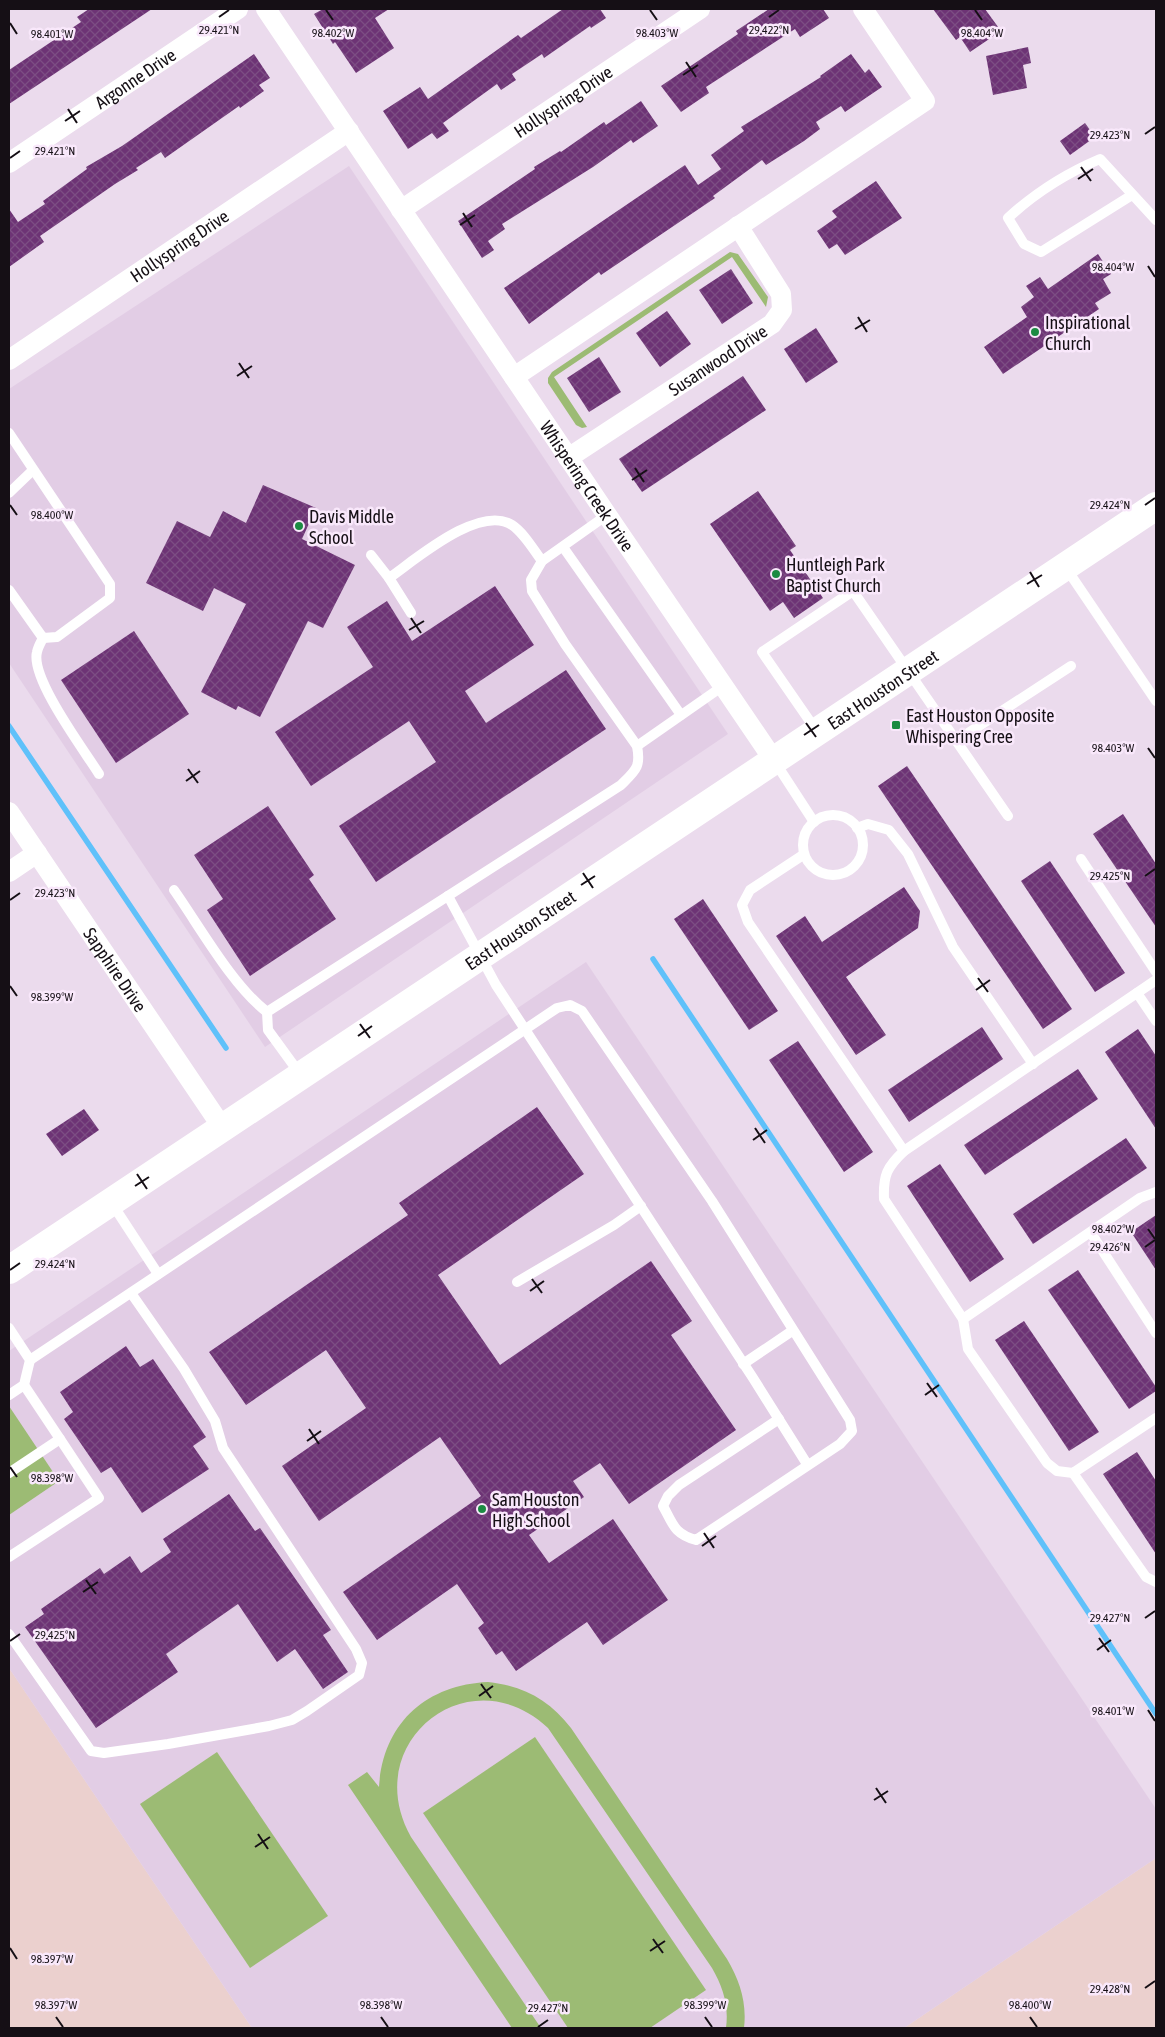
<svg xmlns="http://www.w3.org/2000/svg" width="1165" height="2037" font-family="'Asap Condensed',sans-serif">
<defs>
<pattern id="building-cross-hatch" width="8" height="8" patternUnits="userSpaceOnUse" patternTransform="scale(1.25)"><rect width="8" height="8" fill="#6d3375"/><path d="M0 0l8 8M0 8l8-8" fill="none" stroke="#7c4d83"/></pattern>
</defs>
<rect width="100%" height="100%" fill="#ebdbed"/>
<g fill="#ebd0ce">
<path d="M 9,1668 L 252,2028 L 9,2028 Z"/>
<path d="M 1156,1858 L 1156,2028 L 904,2028 Z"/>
</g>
<g fill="#e2cde5">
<path d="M 349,166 L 728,734 L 265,1047 L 9,663 L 9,389 Z"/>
<path d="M 586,962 L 1156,1809 L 1156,1858 L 904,2028 L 252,2028 L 9,1668 L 9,1351 Z"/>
</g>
<g fill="#9cbb74">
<path d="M 730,252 L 738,254 L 768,297 L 766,307 L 732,257 L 554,377 L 587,427 L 582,428 L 576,425 L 548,383 L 548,378 L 552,372 Z"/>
<path d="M 9,1406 L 59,1481 L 9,1515 Z"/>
<path d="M 488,1682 C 524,1686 549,1700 571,1728 L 727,1959 C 740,1981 747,2003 744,2028 L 726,2028 C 729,2006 723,1987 712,1968 L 548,1728 C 469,1654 358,1743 411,1837 L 541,2028 L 512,2028 L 348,1785 L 367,1772 L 379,1787 C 383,1724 425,1685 488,1682 Z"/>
<path d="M 535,1737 L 706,1990 L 650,2028 L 568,2028 L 423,1813 Z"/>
<path d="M 217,1752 L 328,1916 L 250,1968 L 140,1804 Z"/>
</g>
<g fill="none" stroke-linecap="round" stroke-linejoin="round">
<g stroke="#5fc1fa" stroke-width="5.5">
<path d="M 9,726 L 226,1048"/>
<path d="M 653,959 L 1156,1714"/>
</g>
</g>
<g fill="url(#building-cross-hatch)">
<path d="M 89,9 L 152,9 L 9,104 L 9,70 L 81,22 L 77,17 Z"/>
<path d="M 323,9 L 389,9 L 375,18 L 394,48 L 356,73 L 335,42 L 333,44 L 314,14 Z"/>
<path d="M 563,9 L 600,9 L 606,18 L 591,28 L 590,26 L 544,58 L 542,54 L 512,74 L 516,80 L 501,90 L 497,84 L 443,123 L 449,131 L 437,139 L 432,133 L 408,149 L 383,111 L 420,87 L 428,99 L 518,35 L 521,38 Z"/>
<path d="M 769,9 L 823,9 L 829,18 L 800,37 L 795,29 L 706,87 L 709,93 L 681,112 L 661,86 L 738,34 L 736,31 Z"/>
<path d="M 933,9 L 985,9 L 1001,31 L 970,52 L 960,37 L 956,40 Z"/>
<path d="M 1028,47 L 1031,63 L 1023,65 L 1027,88 L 993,95 L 986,56 Z"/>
<path d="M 254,54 L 270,78 L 259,85 L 264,91 L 240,108 L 239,106 L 165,158 L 161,152 L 136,168 L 138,170 L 115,184 L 40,236 L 44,242 L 9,267 L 9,209 L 18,222 L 45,204 L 43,201 L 87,169 L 86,167 L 122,146 Z"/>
<path d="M 851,54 L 865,73 L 869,69 L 882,87 L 845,112 L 841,106 L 816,122 L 820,129 L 804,141 L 766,165 L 762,160 L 713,196 L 715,198 L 601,275 L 599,272 L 529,324 L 504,288 L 685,165 L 698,185 L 721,169 L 711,155 L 744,131 L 741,127 L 821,77 L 820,76 Z"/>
<path d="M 641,101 L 658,126 L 633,143 L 631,140 L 593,167 L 502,224 L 505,229 L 488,241 L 494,250 L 482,258 L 458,221 L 535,169 L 534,167 L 560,151 L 561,152 L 604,122 L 606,125 Z"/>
<path d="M 1085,123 L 1095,137 L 1070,155 L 1060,141 Z"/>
<path d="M 876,181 L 902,218 L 845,255 L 837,244 L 829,249 L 817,231 L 837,217 L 832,211 Z"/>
<path d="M 1098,254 L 1111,274 L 1103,279 L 1111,293 L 1095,303 L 1099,309 L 1003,374 L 984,347 L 1027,317 L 1021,307 L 1034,297 L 1026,286 L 1040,277 L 1048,289 Z"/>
<path d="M 731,269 L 753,303 L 722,324 L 699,290 Z"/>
<path d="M 667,311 L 691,344 L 660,367 L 636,333 Z"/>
<path d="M 816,328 L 838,362 L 806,383 L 784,349 Z"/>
<path d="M 599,357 L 621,392 L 589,412 L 567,378 Z"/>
<path d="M 743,376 L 766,410 L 642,492 L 619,459 Z"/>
<path d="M 263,485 L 316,508 L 302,539 L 355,565 L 323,628 L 308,621 L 260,717 L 238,706 L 236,710 L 201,692 L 246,604 L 214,588 L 203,611 L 146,583 L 177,521 L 210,537 L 223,511 L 246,523 Z"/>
<path d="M 758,491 L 796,546 L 790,550 L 823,598 L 794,618 L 783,602 L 770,611 L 710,524 Z"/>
<path d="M 495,586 L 534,645 L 465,691 L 486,723 L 566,670 L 606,729 L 376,882 L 339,826 L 436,762 L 409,721 L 311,786 L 275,732 L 373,667 L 347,627 L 387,601 L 412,641 Z"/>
<path d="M 134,631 L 189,714 L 116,763 L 61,680 Z"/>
<path d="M 907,766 L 1072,1009 L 1043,1029 L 878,786 Z"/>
<path d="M 268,806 L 314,875 L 309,879 L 336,919 L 250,976 L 207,910 L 223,899 L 194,855 Z"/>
<path d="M 1123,814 L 1156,864 L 1156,927 L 1093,834 Z"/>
<path d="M 1050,861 L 1125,973 L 1095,992 L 1021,881 Z"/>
<path d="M 904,887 L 920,911 L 918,928 L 846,977 L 886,1035 L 856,1055 L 776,936 L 805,916 L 822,942 Z"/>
<path d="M 703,899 L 778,1011 L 749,1030 L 674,919 Z"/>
<path d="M 982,1027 L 1003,1059 L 909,1122 L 888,1090 Z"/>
<path d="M 1138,1029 L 1156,1056 L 1156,1129 L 1105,1052 Z"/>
<path d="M 798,1041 L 873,1152 L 844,1172 L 769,1060 Z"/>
<path d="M 1078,1069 L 1098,1099 L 985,1175 L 964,1145 Z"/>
<path d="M 537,1107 L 584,1174 L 438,1275 L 500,1365 L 651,1261 L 692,1321 L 671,1335 L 736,1430 L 629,1504 L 600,1463 L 573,1481 L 584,1497 L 529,1535 L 549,1563 L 613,1519 L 668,1600 L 603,1645 L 587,1622 L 516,1671 L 502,1651 L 496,1655 L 478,1628 L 484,1623 L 457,1584 L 377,1640 L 343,1592 L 481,1496 L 440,1437 L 319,1521 L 282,1466 L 366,1408 L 326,1350 L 246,1405 L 209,1352 L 408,1215 L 399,1203 Z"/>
<path d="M 84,1109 L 99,1130 L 62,1156 L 46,1134 Z"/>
<path d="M 1126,1138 L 1147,1168 L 1033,1244 L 1013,1214 Z"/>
<path d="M 940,1164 L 1004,1259 L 970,1282 L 907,1186 Z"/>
<path d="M 1156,1215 L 1156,1270 L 1131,1232 Z"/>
<path d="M 1078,1270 L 1156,1387 L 1156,1391 L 1129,1409 L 1048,1290 Z"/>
<path d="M 1024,1321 L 1099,1432 L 1069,1451 L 995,1340 Z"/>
<path d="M 126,1346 L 140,1367 L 153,1359 L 206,1437 L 193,1446 L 209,1469 L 142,1513 L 111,1467 L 101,1473 L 64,1419 L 73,1412 L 60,1392 Z"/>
<path d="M 1137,1452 L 1156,1481 L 1156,1554 L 1103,1474 Z"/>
<path d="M 229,1494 L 255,1531 L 260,1528 L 331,1630 L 323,1635 L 348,1672 L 323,1689 L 295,1649 L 277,1662 L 238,1604 L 166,1654 L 178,1672 L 96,1728 L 25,1627 L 44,1614 L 41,1609 L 100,1568 L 104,1574 L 130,1556 L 141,1573 L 171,1552 L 163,1539 Z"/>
</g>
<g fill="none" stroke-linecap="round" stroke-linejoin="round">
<g stroke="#fff" stroke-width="10">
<path d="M 1132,195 L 1041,252 L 1024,244 L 1008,218 C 1035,193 1067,173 1100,159 L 1156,220"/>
<path d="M 9,433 L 110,584 L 110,598 L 57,637 L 43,638 L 9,590"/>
<path d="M 9,493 L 33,470"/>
<path d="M 563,547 L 681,715"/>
<path d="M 371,555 L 389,578"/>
<path d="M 1066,568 L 1156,701"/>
<path d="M 411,613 L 389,578 C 415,560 479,504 512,525 C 524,533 533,549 542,561"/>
<path d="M 43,638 C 41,642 38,647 37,652 C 30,678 84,750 99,774"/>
<path d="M 818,733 L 762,652 L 853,591 L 1008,816"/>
<path d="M 956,741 L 1071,666"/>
<path d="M 637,746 L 723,686"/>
<path d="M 775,762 L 814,822"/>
<circle cx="833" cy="845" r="30"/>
<path d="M 857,828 L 868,824 L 889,830 L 908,854 L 953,947 L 1033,1064"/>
<path d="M 803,855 L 750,890 L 742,905 L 748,922 L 904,1151"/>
<path d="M 1081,859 L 1156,972"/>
<path d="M 174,890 C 200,927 232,985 267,1012"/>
<path d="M 448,896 L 496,985 L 753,1378 L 807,1464"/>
<path d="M 1156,980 L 904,1151 C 887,1167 883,1175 884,1199 L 963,1319 L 968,1349 L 1047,1463 L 1057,1471 L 1073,1473 L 1156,1418"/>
<path d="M 1137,993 L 1156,1021"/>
<path d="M 300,1074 L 268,1030 L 267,1012 L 621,785 C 636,770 641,767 637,746 L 565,644 L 532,591 L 531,580 L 542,561 L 607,515"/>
<path d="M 111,1202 L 158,1274"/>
<path d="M 1091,1233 L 1156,1333"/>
<path d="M 517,1282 L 614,1225 L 641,1206"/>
<path d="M 963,1319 L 1140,1198 L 1156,1192"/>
<path d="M 9,1328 L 30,1360 L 24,1385 L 9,1395"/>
<path d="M 30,1360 L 557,1008 L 570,1005 L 582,1011 L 712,1201 L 850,1420 L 852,1431 L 840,1444 L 696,1540 C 674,1534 673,1524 663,1506 L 668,1496 L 679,1485 L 779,1419"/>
<path d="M 743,1364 L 792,1331"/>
<path d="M 9,1473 L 60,1439 L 24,1385"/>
<path d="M 1073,1473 L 1146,1577 L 1156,1582"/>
<path d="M 9,1557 L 99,1498 L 60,1439"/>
<path d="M 9,1634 L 91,1751 L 104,1753 L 168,1744 L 269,1726 L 292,1720 L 307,1711 L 359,1675 L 362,1663 L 356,1649 L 223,1448 L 215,1421 L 184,1369 L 131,1293"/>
</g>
<g stroke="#fff" stroke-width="20">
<path id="s1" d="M 266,9 L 607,515 L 775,762"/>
<path id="s2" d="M 9,163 L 238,9"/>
<path id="s3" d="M 401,210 L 700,9"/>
<path id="s4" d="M 9,360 L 349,131"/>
<path d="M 514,377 L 925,101 L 863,9"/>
<path id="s5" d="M 568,458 L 772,324 L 782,310 L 781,294 L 738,226"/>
<path id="s6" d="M 9,812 L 222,1127"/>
<path d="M 9,872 L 37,853"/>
</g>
<path stroke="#fff" stroke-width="28" id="s7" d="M 9,1270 C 390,1014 775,763 1156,506"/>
</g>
<path fill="none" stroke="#150f15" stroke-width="2" d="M 326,10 L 333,20M 650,10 L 657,20M 975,10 L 982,20M 219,17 L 229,10M 769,17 L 779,10M 10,23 L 17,34M 686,62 L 696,77M 683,75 L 698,65M 68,109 L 77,123M 65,121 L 80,111M 1145,134 L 1155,127M 10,158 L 20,151M 1081,167 L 1091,181M 1078,179 L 1093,169M 463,213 L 472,227M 460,225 L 475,215M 1148,266 L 1155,277M 858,317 L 867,332M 855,329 L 870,320M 239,363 L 249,378M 237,376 L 252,366M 635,468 L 644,482M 632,480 L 647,470M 10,505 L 17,515M 1145,505 L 1155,498M 1030,572 L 1039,587M 1027,584 L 1042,575M 411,618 L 421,633M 409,630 L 424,621M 806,723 L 816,737M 804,735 L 819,725M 1148,748 L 1155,758M 188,769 L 198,783M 186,781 L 200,771M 583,873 L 593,888M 1145,876 L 1155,869M 581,885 L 595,876M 10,900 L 20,893M 978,978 L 988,992M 10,986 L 17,996M 976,990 L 990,980M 360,1024 L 370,1038M 358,1036 L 372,1026M 755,1128 L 765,1143M 753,1140 L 767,1130M 137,1174 L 147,1189M 135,1186 L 149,1177M 1148,1229 L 1155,1239M 1145,1247 L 1155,1240M 10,1270 L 20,1263M 532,1279 L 542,1293M 530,1291 L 544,1281M 927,1383 L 937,1397M 925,1395 L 939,1385M 309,1429 L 319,1444M 307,1441 L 321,1431M 10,1467 L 17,1477M 704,1533 L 714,1548M 702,1546 L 716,1536M 86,1580 L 96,1594M 83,1592 L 98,1582M 1145,1618 L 1155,1611M 1099,1638 L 1109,1652M 10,1641 L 20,1634M 1097,1650 L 1111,1640M 481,1684 L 491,1698M 479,1696 L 493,1686M 1148,1710 L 1155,1721M 876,1788 L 886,1803M 874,1800 L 888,1791M 258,1834 L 268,1849M 255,1847 L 270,1837M 653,1939 L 663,1953M 10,1948 L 17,1959M 650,1951 L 665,1941M 1145,1988 L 1155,1981M 56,2017 L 63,2027M 381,2017 L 388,2027M 705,2017 L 712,2027M 1030,2017 L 1037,2027M 538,2027 L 548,2020"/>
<g fill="#1c8b43" stroke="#f9e8fb" stroke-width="2">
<circle cx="1035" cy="332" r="5"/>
<circle cx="299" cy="526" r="5"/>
<circle cx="776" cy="574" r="5"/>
<rect x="891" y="720" width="10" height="10" rx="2.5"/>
<circle cx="482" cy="1509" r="5"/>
</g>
<g text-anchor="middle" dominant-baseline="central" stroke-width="5" stroke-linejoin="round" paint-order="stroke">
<g font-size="18" fill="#150f15" stroke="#f9e8fb">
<text stroke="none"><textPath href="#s2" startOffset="152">Argonne Drive</textPath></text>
<text stroke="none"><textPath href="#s3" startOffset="195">Hollyspring Drive</textPath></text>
<text stroke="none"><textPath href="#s4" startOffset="205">Hollyspring Drive</textPath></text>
<text stroke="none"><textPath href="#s5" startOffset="179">Susanwood Drive</textPath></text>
<text stroke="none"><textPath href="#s1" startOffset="575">Whispering Creek Drive</textPath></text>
<text stroke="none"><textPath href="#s7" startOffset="1049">East Houston Street</textPath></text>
<text stroke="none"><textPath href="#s7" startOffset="614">East Houston Street</textPath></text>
<text stroke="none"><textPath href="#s6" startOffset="190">Sapphire Drive</textPath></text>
</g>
<g font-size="18" fill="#150f15" stroke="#f9e8fb" text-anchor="start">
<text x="1045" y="322">Inspirational<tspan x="1045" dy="21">Church</tspan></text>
<text x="309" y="516">Davis Middle<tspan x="309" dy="21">School</tspan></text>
<text x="786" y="564">Huntleigh Park<tspan x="786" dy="21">Baptist Church</tspan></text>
<text x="906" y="715">East Houston Opposite<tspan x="906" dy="21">Whispering Cree</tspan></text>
<text x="492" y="1499">Sam Houston<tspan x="492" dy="21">High School</tspan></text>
</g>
</g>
<g font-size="12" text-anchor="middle" fill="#150f15" stroke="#f9e8fb" stroke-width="5" stroke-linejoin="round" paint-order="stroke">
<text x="219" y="34">29.421°N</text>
<text x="769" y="34">29.422°N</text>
<text x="333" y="37">98.402°W</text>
<text x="657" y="37">98.403°W</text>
<text x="982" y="37">98.404°W</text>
<text x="52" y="38">98.401°W</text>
<text x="1110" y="139">29.423°N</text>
<text x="55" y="155">29.421°N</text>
<text x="1113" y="271">98.404°W</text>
<text x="1110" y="509">29.424°N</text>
<text x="52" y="519">98.400°W</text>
<text x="1113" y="752">98.403°W</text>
<text x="1110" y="880">29.425°N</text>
<text x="55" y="897">29.423°N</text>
<text x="52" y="1001">98.399°W</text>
<text x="1113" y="1233">98.402°W</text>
<text x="1110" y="1251">29.426°N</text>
<text x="55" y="1268">29.424°N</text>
<text x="52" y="1482">98.398°W</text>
<text x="1110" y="1622">29.427°N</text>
<text x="55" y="1639">29.425°N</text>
<text x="1113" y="1715">98.401°W</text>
<text x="52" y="1963">98.397°W</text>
<text x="1110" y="1993">29.428°N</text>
<text x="56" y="2009">98.397°W</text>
<text x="381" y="2009">98.398°W</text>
<text x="705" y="2009">98.399°W</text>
<text x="1030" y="2009">98.400°W</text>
<text x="548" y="2012">29.427°N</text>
</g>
<rect width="1165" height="2037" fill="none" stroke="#150f15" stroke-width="20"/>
</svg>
